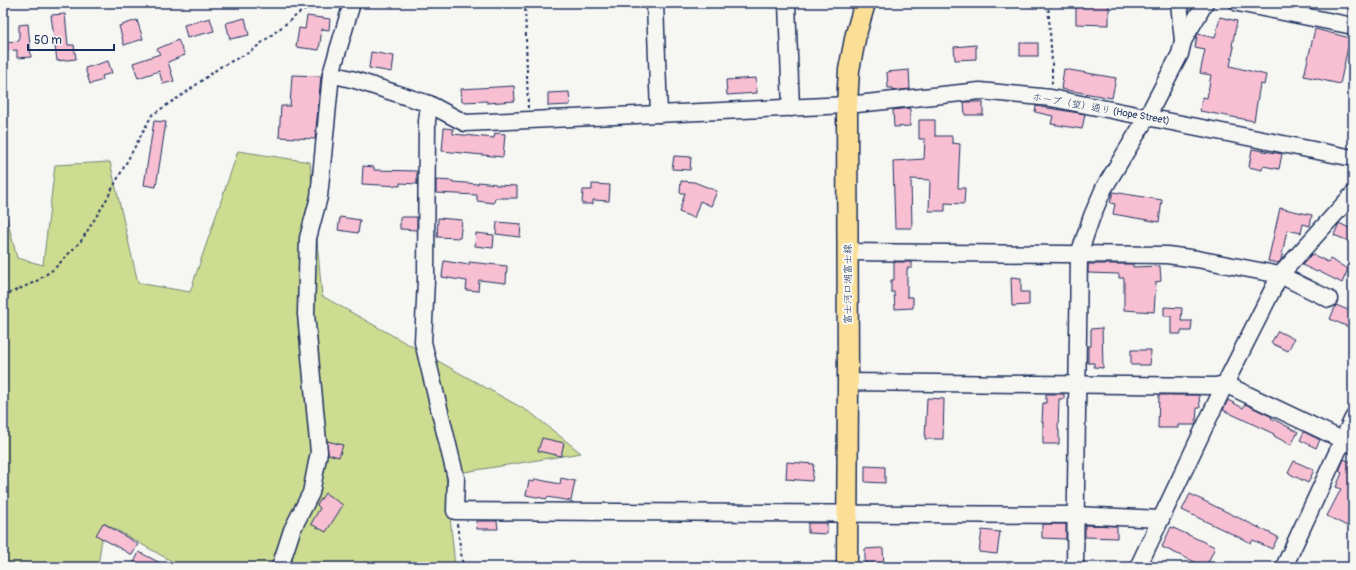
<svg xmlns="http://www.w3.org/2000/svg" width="1356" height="570" font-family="Pangolin,'Klee One',sans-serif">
<rect width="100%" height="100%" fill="#f6f6f2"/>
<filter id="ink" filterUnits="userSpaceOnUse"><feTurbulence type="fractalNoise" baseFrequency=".025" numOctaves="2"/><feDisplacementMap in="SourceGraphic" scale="8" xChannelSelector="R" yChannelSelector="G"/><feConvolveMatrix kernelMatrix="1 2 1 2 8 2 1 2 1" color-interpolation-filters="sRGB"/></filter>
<g filter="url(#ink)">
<path fill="#cddc90" stroke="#748677" d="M 238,151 L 310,162 L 322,296 L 531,413 L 581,453 L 446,475 L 455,567 L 182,567 L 104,523 L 98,567 L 3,567 L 3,203 L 17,258 L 43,265 L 55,165 L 110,162 L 138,283 L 190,292 Z"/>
<g fill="#f8bfd3" stroke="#1b2f5e">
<path d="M 1076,4 L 1109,4 L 1109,25 L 1076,24 Z"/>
<path d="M 65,14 L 68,45 L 74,45 L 76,59 L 57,61 L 51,15 Z"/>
<path d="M 307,16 L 330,19 L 329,30 L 322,29 L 319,50 L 296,47 L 299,28 L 305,29 Z"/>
<path d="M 1220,17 L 1237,21 L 1232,46 L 1234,47 L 1230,66 L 1266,75 L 1264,85 L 1260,84 L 1254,121 L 1200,111 L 1202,97 L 1207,98 L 1211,75 L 1200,73 L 1205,50 L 1195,48 L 1197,35 L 1198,34 L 1215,38 Z"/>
<path d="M 210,18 L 214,31 L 187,38 L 184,25 Z"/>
<path d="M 245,18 L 249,35 L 230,39 L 226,23 Z"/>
<path d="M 137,20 L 143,39 L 124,45 L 119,26 Z"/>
<path d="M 28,24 L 31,57 L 17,58 L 17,50 L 5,51 L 5,42 L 19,41 L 19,25 Z"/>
<path d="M 1315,29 L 1350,38 L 1340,84 L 1304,76 Z"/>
<path d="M 178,40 L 185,55 L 168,62 L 174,81 L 163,84 L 159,71 L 138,78 L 133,63 L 160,54 L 157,49 Z"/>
<rect x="1020" y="43" width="18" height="13"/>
<path d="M 976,45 L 976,59 L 955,60 L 954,47 Z"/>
<path d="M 371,52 L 394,56 L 392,72 L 369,68 Z"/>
<path d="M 108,61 L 112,73 L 102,76 L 103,80 L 90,84 L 85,68 Z"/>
<path d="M 1064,69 L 1116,78 L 1112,98 L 1061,89 Z"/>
<path d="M 909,70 L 910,89 L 893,91 L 893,88 L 888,88 L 887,72 Z"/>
<path d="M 292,75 L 321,76 L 315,139 L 279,137 L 281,106 L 290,106 Z"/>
<path d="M 756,78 L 757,93 L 727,95 L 726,80 Z"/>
<path d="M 514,86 L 515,101 L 487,103 L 487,101 L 462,102 L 461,89 Z"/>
<path d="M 569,92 L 570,105 L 548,106 L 548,93 Z"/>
<path d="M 964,102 L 983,102 L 983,115 L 965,115 Z"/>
<path d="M 1036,106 L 1085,114 L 1082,129 L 1051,124 L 1053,116 L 1035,112 Z"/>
<path d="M 910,108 L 910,126 L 894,127 L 893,110 Z"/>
<path d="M 919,120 L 935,120 L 935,136 L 952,136 L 952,143 L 960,144 L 958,188 L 965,188 L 964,204 L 945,203 L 945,211 L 929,211 L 930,180 L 911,179 L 912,228 L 895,228 L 893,161 L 924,159 L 925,139 L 919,139 Z"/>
<path d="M 154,121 L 166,122 L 156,187 L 144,185 Z"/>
<path d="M 444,128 L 453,129 L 453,134 L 494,138 L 495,133 L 505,134 L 503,157 L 442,151 Z"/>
<path d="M 1252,149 L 1282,154 L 1279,169 L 1263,166 L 1262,170 L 1249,167 Z"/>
<path d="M 674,156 L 691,157 L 690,170 L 672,169 Z"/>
<path d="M 363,166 L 374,167 L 374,170 L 417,171 L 417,184 L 400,183 L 400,186 L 362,184 Z"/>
<path d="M 436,180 L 453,181 L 453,182 L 478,184 L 478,182 L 496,184 L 496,185 L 517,186 L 517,198 L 495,198 L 494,203 L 477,201 L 477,195 L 436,193 Z"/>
<path d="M 681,181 L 694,182 L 717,191 L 711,206 L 700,201 L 694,218 L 679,212 L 685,193 L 680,193 Z"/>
<path d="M 592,184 L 610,185 L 609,201 L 593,200 L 593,204 L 582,204 L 583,190 L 592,190 Z"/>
<path d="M 1113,192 L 1162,200 L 1159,222 L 1113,214 L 1115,204 L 1110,203 Z"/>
<path d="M 1280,208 L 1312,215 L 1310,226 L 1303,224 L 1301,233 L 1287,230 L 1281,260 L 1278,263 L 1268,261 Z"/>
<path d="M 340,217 L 360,220 L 358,233 L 338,230 Z"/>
<path d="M 400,217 L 417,217 L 417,230 L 400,229 Z"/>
<path d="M 438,218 L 462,220 L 460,238 L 437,237 Z"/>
<path d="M 497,222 L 521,224 L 520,237 L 496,234 Z"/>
<path d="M 1339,223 L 1353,230 L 1353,243 L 1334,235 Z"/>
<path d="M 476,233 L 494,235 L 493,248 L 475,246 Z"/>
<path d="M 1312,254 L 1328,262 L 1330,259 L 1348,269 L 1342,283 L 1318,271 L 1317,272 L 1302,265 Z"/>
<path d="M 444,261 L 469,265 L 469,262 L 507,266 L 506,283 L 479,280 L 478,291 L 466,290 L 467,281 L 442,277 Z"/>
<path d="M 894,262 L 912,262 L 912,268 L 907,268 L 907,297 L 913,297 L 913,308 L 895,309 L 894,292 L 891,292 L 891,280 L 894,280 Z"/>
<path d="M 1088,264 L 1133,264 L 1133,267 L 1160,266 L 1161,281 L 1156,282 L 1154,312 L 1124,310 L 1124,278 L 1119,278 L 1119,274 L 1088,273 Z"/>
<path d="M 1011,277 L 1021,278 L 1021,292 L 1029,292 L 1029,305 L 1012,306 Z"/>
<path d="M 1336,305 L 1353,312 L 1353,329 L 1330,319 Z"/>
<path d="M 1164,307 L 1182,308 L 1181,321 L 1192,321 L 1191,331 L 1181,331 L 1181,334 L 1171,334 L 1171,316 L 1164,316 Z"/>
<path d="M 1102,328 L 1103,368 L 1094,367 L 1094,363 L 1088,363 L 1088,346 L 1091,346 L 1091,329 Z"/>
<path d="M 1278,331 L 1294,339 L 1288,351 L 1271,343 Z"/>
<path d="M 1131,350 L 1151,350 L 1150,365 L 1131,365 Z"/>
<path d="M 1046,394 L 1064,394 L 1064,399 L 1059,399 L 1058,430 L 1059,430 L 1059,444 L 1043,444 L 1043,422 L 1042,422 L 1043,403 L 1046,403 Z"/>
<path d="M 1159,395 L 1199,395 L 1200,408 L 1197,408 L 1196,422 L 1195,425 L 1178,425 L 1178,428 L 1158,428 Z"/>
<path d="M 927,398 L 944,399 L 943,439 L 925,439 Z"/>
<path d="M 1228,400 L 1243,408 L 1245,404 L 1272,417 L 1271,418 L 1298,432 L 1291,445 L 1274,436 L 1274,434 L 1223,410 Z"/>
<path d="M 1304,432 L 1320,440 L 1316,448 L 1300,440 Z"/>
<path d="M 542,438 L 564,443 L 561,456 L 538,451 Z"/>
<path d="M 327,441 L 343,445 L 339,457 L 328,454 Z"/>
<path d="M 1344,459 L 1353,463 L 1353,514 L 1347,526 L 1327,516 L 1341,489 L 1336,487 L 1342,473 L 1339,471 Z"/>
<path d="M 1294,461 L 1314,470 L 1308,483 L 1288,473 Z"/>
<path d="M 787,462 L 814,464 L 812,481 L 786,479 Z"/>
<path d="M 865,466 L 885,467 L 885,483 L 865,482 Z"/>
<path d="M 561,478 L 575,481 L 571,501 L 547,497 L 547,499 L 526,495 L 529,481 L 534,482 L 535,479 L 560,484 Z"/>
<path d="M 325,493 L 343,505 L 326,532 L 311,524 L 320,508 L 317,505 Z"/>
<path d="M 1190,494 L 1278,537 L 1272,549 L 1253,540 L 1251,543 L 1182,510 Z"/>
<path d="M 476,521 L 497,521 L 498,529 L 477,529 Z"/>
<path d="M 103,523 L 138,544 L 132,555 L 96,535 Z"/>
<path d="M 808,523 L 827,523 L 827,534 L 808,533 Z"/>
<path d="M 1042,524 L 1066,524 L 1066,539 L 1042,538 Z"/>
<path d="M 1085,525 L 1117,526 L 1117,538 L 1085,537 Z"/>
<path d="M 1171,527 L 1215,547 L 1206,567 L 1162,547 Z"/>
<path d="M 982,530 L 1000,532 L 997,554 L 979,552 Z"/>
<path d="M 881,548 L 883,549 L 884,567 L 873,567 L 873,563 L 865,563 L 865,549 Z"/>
<path d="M 139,552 L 168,567 L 132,567 Z"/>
</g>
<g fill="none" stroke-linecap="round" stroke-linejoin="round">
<g stroke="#1b2f5e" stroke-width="19">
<g id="minor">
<path d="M 655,3 L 659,114"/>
<path d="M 787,3 L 791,108"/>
<path d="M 1179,3 L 1183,41"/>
<path d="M 1238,3 L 1353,26"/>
<path d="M 331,74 L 355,80 L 429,104 L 465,123 L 847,105 L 980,91 L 1051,98 L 1353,158"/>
<path d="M 429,104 L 427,121 L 426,280 L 423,342 L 456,478 L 455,511 L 1075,515 L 1161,519"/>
<path d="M 848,252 L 1167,255 L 1197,259 L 1280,275 L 1329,299"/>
<path d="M 848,382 L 1215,386 L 1225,384 L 1353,445"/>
<path d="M 280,567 L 292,530 L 311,493 L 319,452 L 306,314 L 308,238 L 319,197 L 331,74 L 352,3"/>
<path d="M 1075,567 L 1079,254 L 1092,216 L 1104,188 L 1147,117 L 1180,54 L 1183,41 L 1205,3"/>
<path d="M 1138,567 L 1225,384 L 1280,275 L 1353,194"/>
<path d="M 1284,567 L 1353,418"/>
</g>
</g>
<g stroke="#1b2f5e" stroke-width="23">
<path id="major" d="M 847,567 L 848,382 L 847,105 L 849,70 L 856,34 L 865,3"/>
</g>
<g stroke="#1b2f5e" stroke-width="2" stroke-dasharray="3 3" stroke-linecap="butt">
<path d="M 525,3 L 528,108"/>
<path d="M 1048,3 L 1052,62 L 1052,86"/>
<path d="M 3,296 L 35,282 L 54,269 L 81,241 L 104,204 L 152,115 L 188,91 L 220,67 L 250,52 L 302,11 L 333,3"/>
<path d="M 457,524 L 463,567"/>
</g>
<use href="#minor" stroke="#f6f6f2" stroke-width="16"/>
<use href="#major" stroke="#fbdf96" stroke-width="20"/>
</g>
</g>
<g text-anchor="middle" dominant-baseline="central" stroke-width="4" stroke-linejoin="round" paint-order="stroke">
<g font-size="10" fill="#1b2f5e" stroke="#f6f6f2">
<text transform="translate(1101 109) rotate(10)">ホープ（望）通り (Hope Street)</text>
<text transform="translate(848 284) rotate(-90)">富士河口湖富士線</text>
</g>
</g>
<rect width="1356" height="570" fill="none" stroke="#f6f6f2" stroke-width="16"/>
<rect x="8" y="8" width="1340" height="554" fill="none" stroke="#1b2f5e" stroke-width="1.5" filter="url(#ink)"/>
<path d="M28 44v6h86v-6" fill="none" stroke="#1b2f5e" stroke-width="2"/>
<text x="34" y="44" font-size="12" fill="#1b2f5e" stroke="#f6f6f2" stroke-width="3" paint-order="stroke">50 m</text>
</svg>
